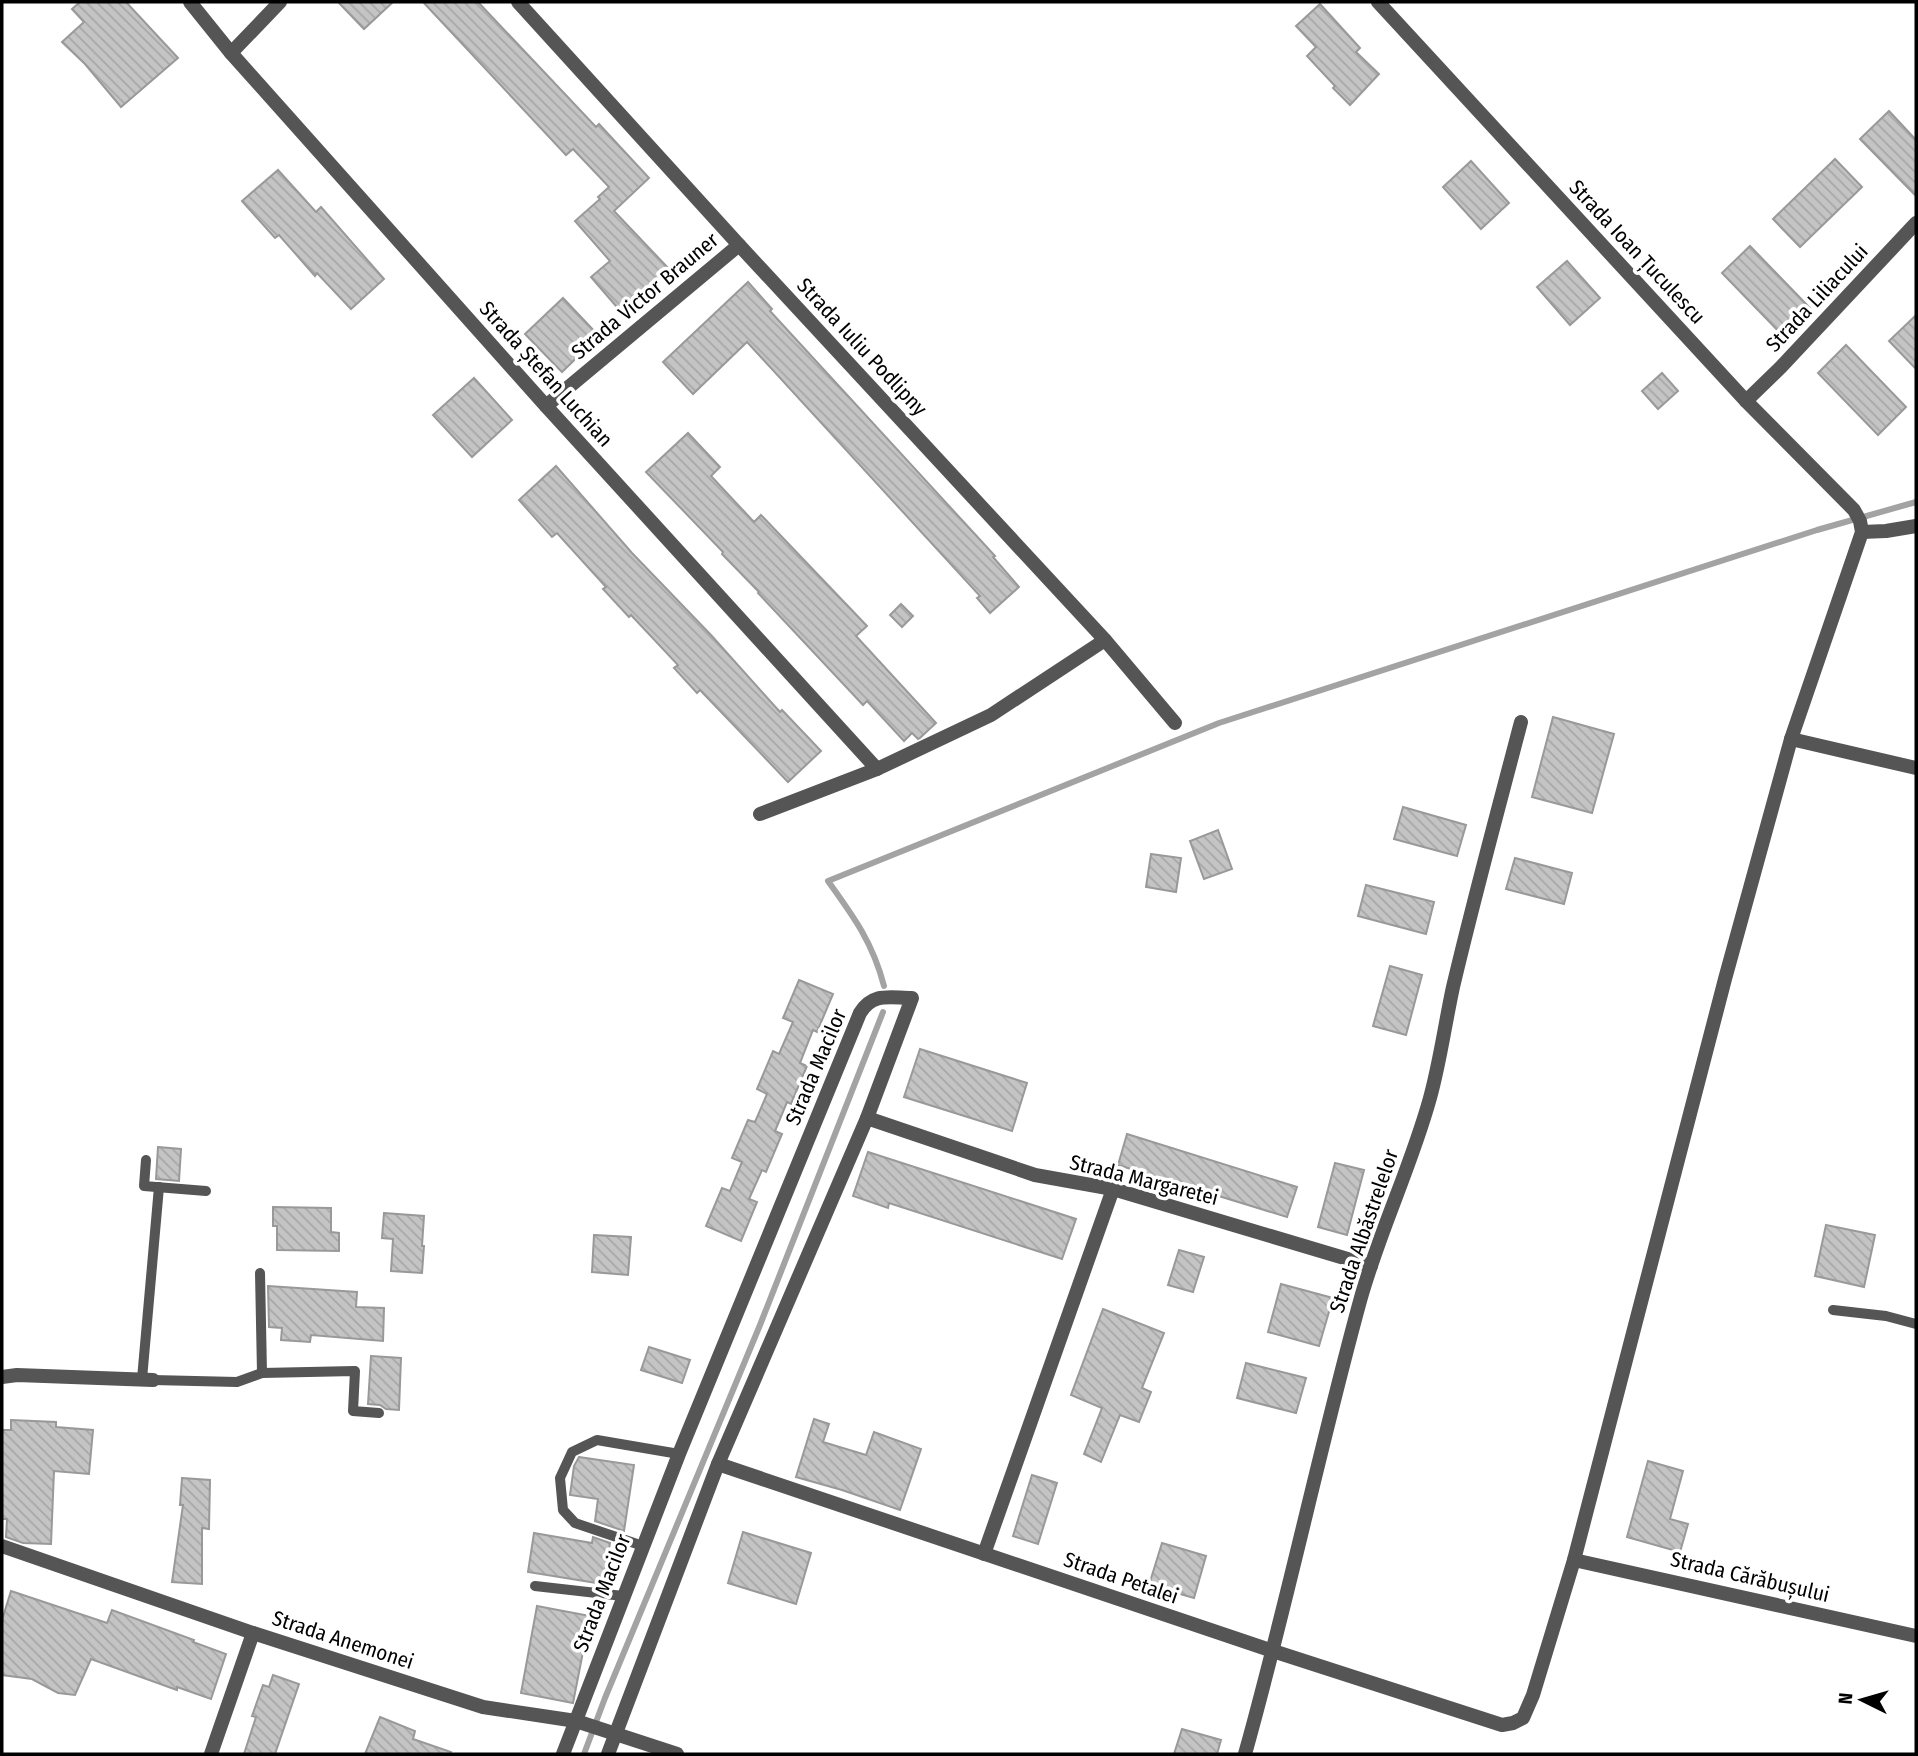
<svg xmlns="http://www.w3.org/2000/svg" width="1918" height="1756" font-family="'Fira Sans Condensed',sans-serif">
<defs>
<pattern id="building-back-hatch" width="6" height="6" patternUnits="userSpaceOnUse" patternTransform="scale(1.75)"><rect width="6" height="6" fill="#c4c4c4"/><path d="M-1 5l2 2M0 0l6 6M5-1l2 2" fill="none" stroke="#a7a7a7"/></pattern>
</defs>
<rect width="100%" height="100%" fill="#fff"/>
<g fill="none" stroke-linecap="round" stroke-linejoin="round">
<g stroke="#a3a3a3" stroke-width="6">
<path d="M 884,986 C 873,943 854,917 828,881 L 1219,723 L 1817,530 L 1916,502"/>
<path d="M 584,1754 L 605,1698 L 760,1325 L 883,1012"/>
</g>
</g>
<g fill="url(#building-back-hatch)" stroke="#999" stroke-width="2">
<path d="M 80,2 L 126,2 L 178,58 L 121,107 L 85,64 L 62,42 L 84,22 L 72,9 Z"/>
<path d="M 338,2 L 393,2 L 364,29 Z"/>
<path d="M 423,2 L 478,2 L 596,127 L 599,124 L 649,178 L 614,211 L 670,270 L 622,313 L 591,277 L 610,261 L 575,221 L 600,199 L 598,197 L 609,187 L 573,149 L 566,155 Z"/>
<path d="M 1320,4 L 1360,48 L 1356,52 L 1379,74 L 1350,105 L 1333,88 L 1335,86 L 1307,56 L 1316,47 L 1296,26 Z"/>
<path d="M 1889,111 L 1916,140 L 1916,196 L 1860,139 Z"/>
<path d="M 1835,159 L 1862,187 L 1800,247 L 1773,219 Z"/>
<path d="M 1471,161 L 1509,203 L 1481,229 L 1443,187 Z"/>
<path d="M 278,170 L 316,212 L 321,207 L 384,279 L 351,309 L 317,273 L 315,276 L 279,235 L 275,238 L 242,201 Z"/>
<path d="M 1750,246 L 1810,308 L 1782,335 L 1722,273 Z"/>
<path d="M 1567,261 L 1600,298 L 1570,325 L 1537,287 Z"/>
<path d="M 748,282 L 772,309 L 770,311 L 995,556 L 993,557 L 1019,587 L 990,613 L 977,598 L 980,596 L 747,342 L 693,394 L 663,362 Z"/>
<path d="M 563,298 L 599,336 L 562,372 L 525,334 Z"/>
<path d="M 1916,315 L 1916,369 L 1889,341 Z"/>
<path d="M 1846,345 L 1906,407 L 1878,435 L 1818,373 Z"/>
<path d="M 1662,373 L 1678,391 L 1658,409 L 1642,391 Z"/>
<path d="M 474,378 L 512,420 L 472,457 L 433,415 Z"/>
<path d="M 688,433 L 720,467 L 711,476 L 754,522 L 761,515 L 867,626 L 856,636 L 936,723 L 920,738 L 918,739 L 912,733 L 904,741 L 867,701 L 863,705 L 758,593 L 759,592 L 722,554 L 723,552 L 646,472 Z"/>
<path d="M 556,466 L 632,553 L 711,635 L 780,712 L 782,710 L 821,751 L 788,782 L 700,690 L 697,693 L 674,668 L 678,665 L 631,615 L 629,617 L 603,589 L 606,587 L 557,533 L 552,537 L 519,500 Z"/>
<path d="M 901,604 L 913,616 L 902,627 L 890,615 Z"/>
<path d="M 1553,717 L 1614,734 L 1592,813 L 1532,797 Z"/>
<path d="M 1403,807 L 1466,825 L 1457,856 L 1394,839 Z"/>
<path d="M 1218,830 L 1232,869 L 1204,879 L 1190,841 Z"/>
<path d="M 1151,854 L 1181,858 L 1176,892 L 1146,887 Z"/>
<path d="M 1515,858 L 1572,873 L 1564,904 L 1506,889 Z"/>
<path d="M 1366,885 L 1434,902 L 1426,934 L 1358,916 Z"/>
<path d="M 1390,966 L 1422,975 L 1406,1035 L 1373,1026 Z"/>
<path d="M 799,980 L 833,994 L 817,1032 L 813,1030 L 800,1063 L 807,1066 L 791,1104 L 787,1102 L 775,1131 L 782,1134 L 766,1172 L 762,1170 L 749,1199 L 757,1202 L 741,1241 L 706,1226 L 722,1188 L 730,1191 L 742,1162 L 732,1158 L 748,1120 L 755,1122 L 767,1094 L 757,1089 L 773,1051 L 779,1054 L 793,1022 L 783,1018 Z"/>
<path d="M 920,1049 L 1027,1083 L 1012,1131 L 904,1097 Z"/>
<path d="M 1127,1134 L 1297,1187 L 1287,1217 L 1118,1165 Z"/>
<path d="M 158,1147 L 181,1149 L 179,1181 L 156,1179 Z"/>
<path d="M 868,1152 L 1076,1219 L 1062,1259 L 889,1203 L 888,1208 L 853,1196 Z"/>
<path d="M 1335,1163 L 1364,1170 L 1347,1235 L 1318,1227 Z"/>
<path d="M 273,1207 L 331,1208 L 331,1232 L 339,1233 L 339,1251 L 277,1250 L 277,1226 L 273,1226 Z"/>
<path d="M 384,1213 L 424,1216 L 422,1246 L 424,1246 L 422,1273 L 391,1271 L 393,1239 L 382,1238 Z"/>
<path d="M 1826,1225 L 1875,1235 L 1864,1287 L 1815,1276 Z"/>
<path d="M 594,1235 L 631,1237 L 628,1275 L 592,1272 Z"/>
<path d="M 1179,1250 L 1204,1257 L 1193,1292 L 1168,1285 Z"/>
<path d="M 1281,1284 L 1333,1298 L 1319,1346 L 1268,1332 Z"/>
<path d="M 268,1286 L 357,1292 L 356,1307 L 384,1308 L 383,1341 L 311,1335 L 310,1342 L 281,1340 L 282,1328 L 269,1327 Z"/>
<path d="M 1103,1309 L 1164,1333 L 1142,1388 L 1151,1392 L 1139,1422 L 1120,1415 L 1101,1462 L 1084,1454 L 1102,1408 L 1071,1395 Z"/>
<path d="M 649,1347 L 690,1360 L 682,1383 L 641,1370 Z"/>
<path d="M 371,1356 L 401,1358 L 399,1410 L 386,1409 L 380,1405 L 368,1404 Z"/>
<path d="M 1246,1363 L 1306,1378 L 1296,1413 L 1237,1398 Z"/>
<path d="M 814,1419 L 829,1424 L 823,1442 L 866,1455 L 874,1432 L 921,1449 L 900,1510 L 842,1490 L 796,1477 Z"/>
<path d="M 11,1420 L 56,1422 L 56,1427 L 93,1430 L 89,1474 L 54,1471 L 51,1544 L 23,1543 L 6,1537 L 7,1519 L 2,1519 L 2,1430 L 11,1430 Z"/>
<path d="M 579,1457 L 634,1465 L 624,1531 L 595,1521 L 598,1499 L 570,1495 L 574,1466 Z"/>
<path d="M 1648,1461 L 1683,1471 L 1670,1519 L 1688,1524 L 1680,1552 L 1627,1537 Z"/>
<path d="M 1032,1475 L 1057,1483 L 1038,1544 L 1013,1536 Z"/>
<path d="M 182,1478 L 210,1480 L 209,1529 L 202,1528 L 202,1584 L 172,1582 L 183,1505 L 180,1505 Z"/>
<path d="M 743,1532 L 811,1553 L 796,1604 L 728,1583 Z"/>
<path d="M 534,1533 L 592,1543 L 593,1537 L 610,1543 L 603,1584 L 528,1572 Z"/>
<path d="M 1162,1543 L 1206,1556 L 1194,1598 L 1149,1585 Z"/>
<path d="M 11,1591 L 107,1623 L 112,1610 L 194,1640 L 193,1642 L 226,1654 L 211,1699 L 177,1687 L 177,1690 L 91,1659 L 75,1695 L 58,1693 L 32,1679 L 2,1675 L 2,1620 Z"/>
<path d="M 537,1606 L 590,1616 L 573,1703 L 521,1693 Z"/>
<path d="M 273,1675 L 299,1684 L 275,1754 L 244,1754 L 256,1717 L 252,1716 L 263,1685 L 269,1687 Z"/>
<path d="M 380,1717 L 415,1731 L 413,1739 L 451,1752 L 450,1754 L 365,1754 Z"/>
<path d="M 1182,1729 L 1221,1740 L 1217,1754 L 1174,1754 Z"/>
</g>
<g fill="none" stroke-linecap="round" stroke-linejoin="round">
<g stroke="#555" stroke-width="10">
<path d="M 146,1160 L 144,1186 L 206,1191"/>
<path d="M 1833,1310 L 1886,1316 L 1916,1324"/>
<path d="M 262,1373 L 355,1371 L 353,1411 L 379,1413"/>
<path d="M 142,1379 L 159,1187"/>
<path d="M 153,1380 L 237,1382 L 262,1373 L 260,1273"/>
<path d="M 643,1546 L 575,1523 L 563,1510 L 560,1478 L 572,1452 L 597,1440 L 679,1454"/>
<path d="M 535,1586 L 623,1596"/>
</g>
<g stroke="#555" stroke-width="14">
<path d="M 190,2 L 231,53 L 546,406 L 877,769"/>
<path d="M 518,2 L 739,245 L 1105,640 L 1175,723"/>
<path d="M 231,53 L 280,2"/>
<path d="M 1746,401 L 1781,367 L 1916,223"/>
<path d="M 546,406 L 739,245"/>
<path d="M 1862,532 L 1886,531 L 1916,526"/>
<path d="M 1791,739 L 1916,768"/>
<path d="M 760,814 L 877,769 L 991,715 L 1105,640"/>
<path d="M 867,1118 L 1035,1175 L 1113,1189 L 1371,1266"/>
<path d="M 2,1377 L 17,1375 L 153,1380"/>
<path d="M 718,1464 L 1273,1651 L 1502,1725 L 1513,1723 L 1523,1718 L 1533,1695 L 1574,1560 L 1725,979 L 1791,739 L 1862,532 L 1860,521 L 1854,510 L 1746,401 L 1378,2"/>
<path d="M 2,1546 L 253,1633 L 483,1707 L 576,1721 L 677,1754"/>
<path d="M 984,1554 L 1113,1189"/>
<path d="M 1574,1560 L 1916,1636"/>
<path d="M 211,1754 L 253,1633"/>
<path d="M 563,1754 L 679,1454 L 860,1013 C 873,992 890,998 912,998 L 867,1118 L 718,1464 L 608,1754"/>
<path d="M 1245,1754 C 1287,1604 1319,1451 1360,1301 C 1379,1232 1411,1167 1430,1098 C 1440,1062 1445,1024 1453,987 C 1474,898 1498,810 1521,722"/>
</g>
</g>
<g text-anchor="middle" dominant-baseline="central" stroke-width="7" stroke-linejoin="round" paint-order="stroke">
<g font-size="21" fill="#000" stroke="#fff">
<text transform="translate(1637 252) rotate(47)">Strada Ioan Țuculescu</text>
<text transform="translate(645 296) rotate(-40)">Strada Victor Brauner</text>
<text transform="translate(1817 298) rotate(-47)">Strada Liliacului</text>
<text transform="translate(862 347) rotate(47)">Strada Iuliu Podlipny</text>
<text transform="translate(546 374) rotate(48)">Strada Ștefan Luchian</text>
<text transform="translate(816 1067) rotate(-67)">Strada Macilor</text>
<text transform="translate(1144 1180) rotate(14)">Strada Margaretei</text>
<text transform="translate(1364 1231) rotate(-71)">Strada Albăstrelelor</text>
<text transform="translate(1750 1577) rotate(13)">Strada Cărăbușului</text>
<text transform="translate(1121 1578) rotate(19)">Strada Petalei</text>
<text transform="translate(602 1593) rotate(-69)">Strada Macilor</text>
<text transform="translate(343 1640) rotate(18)">Strada Anemonei</text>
</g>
</g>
<rect width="1918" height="1756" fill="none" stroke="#000000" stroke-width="7"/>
<g transform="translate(1862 1700) rotate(275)" stroke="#ffffff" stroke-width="5" paint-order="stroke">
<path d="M0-5L12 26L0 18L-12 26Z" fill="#000000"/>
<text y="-10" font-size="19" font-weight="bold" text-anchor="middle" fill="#000000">N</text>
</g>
</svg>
